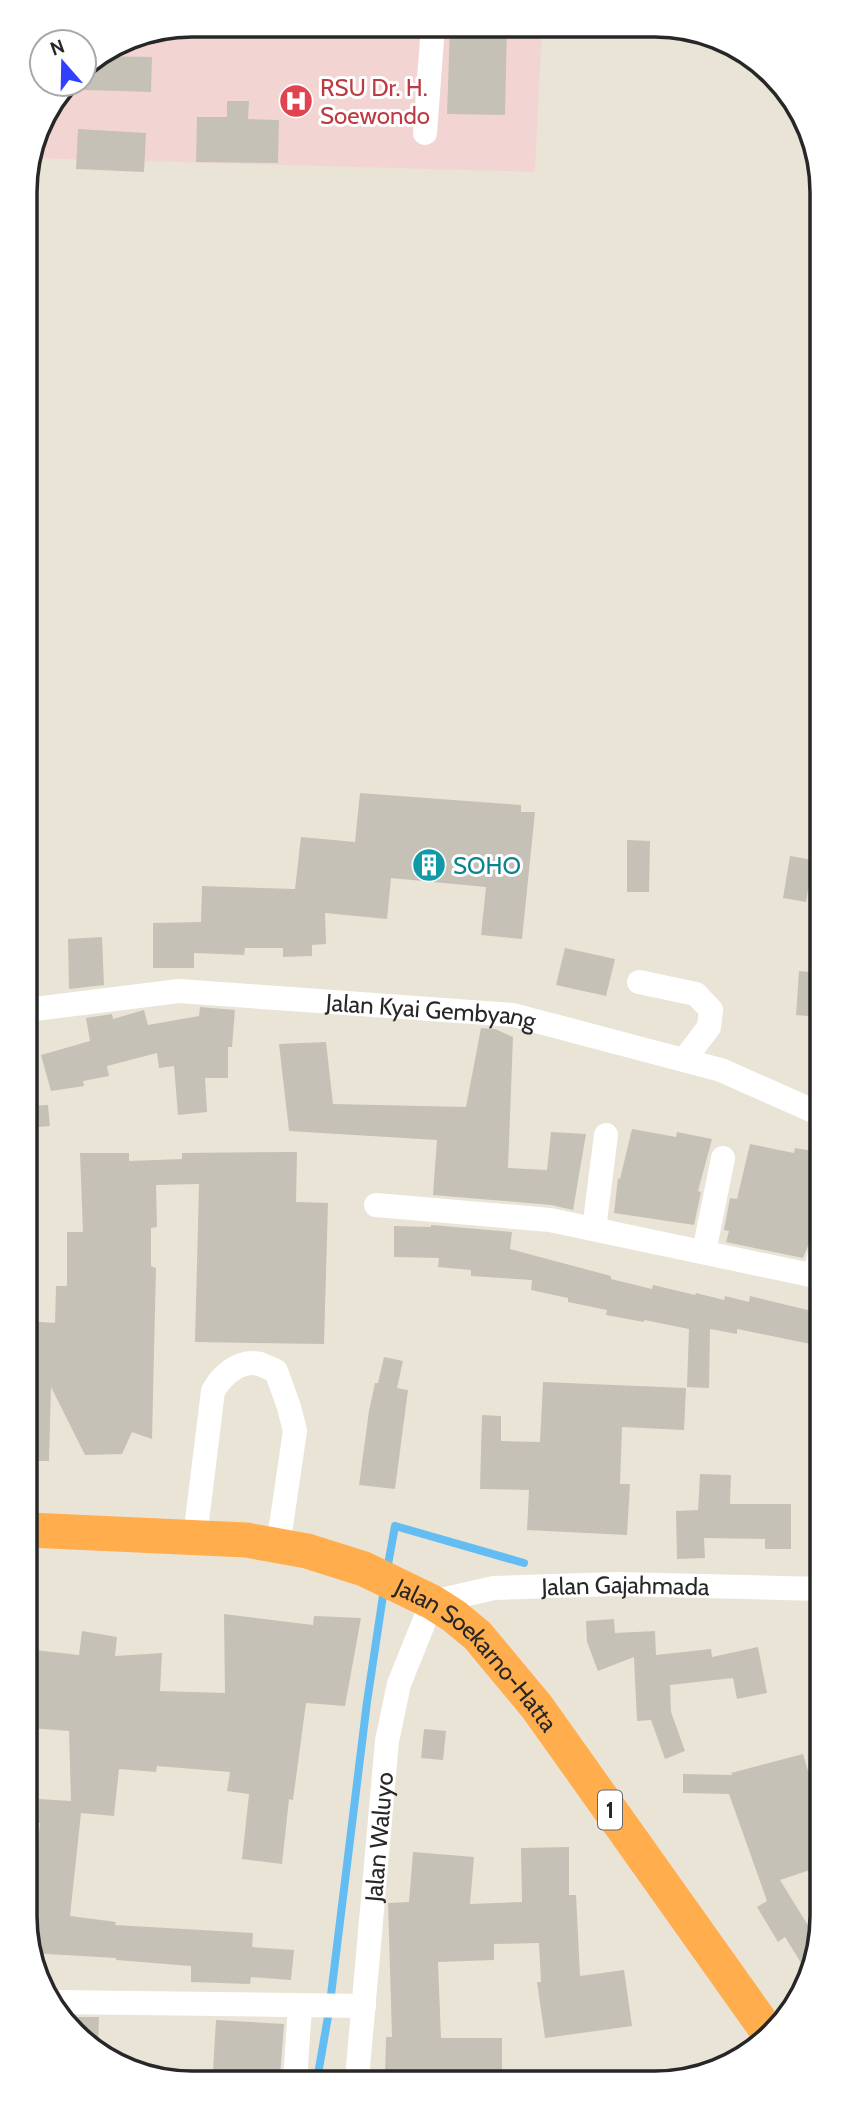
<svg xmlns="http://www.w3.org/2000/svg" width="847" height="2108" font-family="Cabin,sans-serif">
<rect width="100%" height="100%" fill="#eae4d7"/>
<path fill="#f2d5d3" d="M 191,25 L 542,27 L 535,172 L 31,158 L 42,118 L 67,84 L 84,84 L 84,64 L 128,37 Z"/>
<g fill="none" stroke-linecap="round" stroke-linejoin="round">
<g stroke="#64bdf2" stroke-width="8">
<path d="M 387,1570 L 395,1526 L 524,1563"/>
<path d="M 317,2080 L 329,2011 L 367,1702 L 384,1589"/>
</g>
</g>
<g fill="#c5c1b7">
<path d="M 450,26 L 507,26 L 505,115 L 447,114 Z"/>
<path d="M 97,56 L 152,57 L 151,92 L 84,90 L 84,64 Z"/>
<path d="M 227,101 L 249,101 L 248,119 L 279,120 L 278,163 L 196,162 L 197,117 L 227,117 Z"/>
<path d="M 78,129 L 146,133 L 144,172 L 76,169 Z"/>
<path d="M 360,793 L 521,805 L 521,812 L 535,812 L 522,939 L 481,935 L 486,887 L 391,878 L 387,919 L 325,913 L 326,944 L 312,945 L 312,956 L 283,957 L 283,948 L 245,948 L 244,955 L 194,953 L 194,968 L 153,968 L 153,923 L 201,922 L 202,886 L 295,889 L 301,837 L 355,842 Z"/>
<path d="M 627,840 L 650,841 L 649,892 L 627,892 Z"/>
<path d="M 790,856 L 813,860 L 806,902 L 783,898 Z"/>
<path d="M 102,937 L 104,985 L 69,989 L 68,939 Z"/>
<path d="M 565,948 L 615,959 L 606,996 L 556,985 Z"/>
<path d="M 799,971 L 819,973 L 819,1017 L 796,1015 Z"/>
<path d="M 200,1007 L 235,1010 L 232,1047 L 228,1047 L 228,1078 L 205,1078 L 207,1112 L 178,1115 L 174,1066 L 159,1068 L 157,1053 L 107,1066 L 109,1076 L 83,1081 L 84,1086 L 51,1091 L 41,1055 L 90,1041 L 86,1018 L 112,1014 L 113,1019 L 144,1010 L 148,1025 L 199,1016 Z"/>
<path d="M 481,1028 L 495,1029 L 513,1037 L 508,1168 L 547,1170 L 551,1132 L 586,1134 L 573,1210 L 551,1205 L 433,1195 L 437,1140 L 289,1131 L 279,1044 L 326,1042 L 333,1104 L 466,1107 Z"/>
<path d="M 48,1105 L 50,1126 L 28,1128 L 28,1106 Z"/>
<path d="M 632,1129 L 676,1137 L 677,1132 L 712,1139 L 698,1191 L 701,1192 L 694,1225 L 614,1213 L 618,1178 L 620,1179 Z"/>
<path d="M 750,1144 L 794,1153 L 795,1148 L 820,1152 L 820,1197 L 809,1233 L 816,1236 L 816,1239 L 809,1243 L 803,1258 L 726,1242 L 729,1231 L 724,1230 L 730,1198 L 737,1199 Z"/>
<path d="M 297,1152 L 296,1202 L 328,1203 L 324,1344 L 195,1342 L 199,1184 L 156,1185 L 157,1227 L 151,1228 L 151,1266 L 156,1268 L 152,1439 L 132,1432 L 122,1454 L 85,1455 L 51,1387 L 49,1461 L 29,1461 L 28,1321 L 55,1323 L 56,1286 L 67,1286 L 67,1232 L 83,1232 L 80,1153 L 129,1153 L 129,1161 L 182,1159 L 182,1153 Z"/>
<path d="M 431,1225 L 512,1232 L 510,1249 L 611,1276 L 611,1279 L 652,1289 L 653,1285 L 695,1295 L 696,1293 L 724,1300 L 725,1296 L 749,1302 L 750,1296 L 820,1313 L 820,1346 L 737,1329 L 737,1334 L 710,1329 L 709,1388 L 687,1387 L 689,1329 L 644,1320 L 644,1322 L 606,1315 L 607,1310 L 568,1302 L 568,1298 L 531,1290 L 532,1280 L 471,1276 L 471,1270 L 438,1267 L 439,1258 L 394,1257 L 394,1226 L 431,1227 Z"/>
<path d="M 384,1357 L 403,1361 L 397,1388 L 408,1390 L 395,1489 L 359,1485 L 369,1411 L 375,1383 L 378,1383 Z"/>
<path d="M 543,1382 L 686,1388 L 684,1430 L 622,1427 L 620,1484 L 630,1484 L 627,1535 L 527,1530 L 529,1490 L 480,1489 L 482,1415 L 501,1416 L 501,1441 L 540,1442 Z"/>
<path d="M 700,1474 L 731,1475 L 730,1504 L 791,1504 L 791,1549 L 765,1549 L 765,1539 L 704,1538 L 705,1558 L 677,1559 L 676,1511 L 698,1510 Z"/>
<path d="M 224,1614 L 313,1625 L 314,1616 L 361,1618 L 345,1706 L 306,1703 L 293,1800 L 289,1799 L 282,1864 L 242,1859 L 249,1794 L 227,1791 L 230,1772 L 157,1766 L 156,1772 L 119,1769 L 114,1816 L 81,1813 L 70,1916 L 116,1922 L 115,1925 L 253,1933 L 252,1947 L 294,1950 L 291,1980 L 251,1977 L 250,1984 L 191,1982 L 191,1966 L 116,1960 L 116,1958 L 30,1953 L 30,1921 L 40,1823 L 38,1823 L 39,1799 L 71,1801 L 69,1731 L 30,1728 L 35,1650 L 79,1655 L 82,1631 L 117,1637 L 115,1656 L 162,1653 L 160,1691 L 225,1693 Z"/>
<path d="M 614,1619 L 615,1633 L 655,1631 L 656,1655 L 711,1649 L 712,1657 L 758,1647 L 767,1693 L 737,1699 L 733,1678 L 670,1685 L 671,1712 L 685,1751 L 665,1759 L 651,1720 L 637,1721 L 634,1657 L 598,1671 L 587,1642 L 586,1621 Z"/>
<path d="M 424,1729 L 446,1731 L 443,1760 L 421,1758 Z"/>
<path d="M 803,1754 L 822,1819 L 822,1866 L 780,1880 L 817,1940 L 806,1971 L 785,1937 L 778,1942 L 757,1907 L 767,1901 L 729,1794 L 683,1793 L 683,1774 L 732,1775 L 731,1773 Z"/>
<path d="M 569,1847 L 569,1895 L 576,1895 L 580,1976 L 624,1970 L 632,2026 L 545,2038 L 537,1982 L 541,1982 L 539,1943 L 494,1944 L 494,1960 L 438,1962 L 441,2038 L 502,2038 L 502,2075 L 385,2076 L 386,2037 L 392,2037 L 388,1903 L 409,1902 L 413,1852 L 474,1857 L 470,1904 L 522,1902 L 521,1848 Z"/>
<path d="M 66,2017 L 99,2017 L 98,2050 L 80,2040 Z"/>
<path d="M 216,2020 L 284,2024 L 280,2075 L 213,2071 Z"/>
</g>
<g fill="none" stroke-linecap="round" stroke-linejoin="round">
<g stroke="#fff" stroke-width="24">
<path d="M 425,133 L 433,26"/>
<path d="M 639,982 L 696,994 L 711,1010 L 709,1027 L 684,1060"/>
<path id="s1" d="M 27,1010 L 179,991 L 513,1015 L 721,1070 L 820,1114"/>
<path d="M 376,1205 L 550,1220 L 820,1277"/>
<path d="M 594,1229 L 606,1135"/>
<path d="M 704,1252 L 723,1158"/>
<path d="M 814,1276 L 820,1253"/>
<path d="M 195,1537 L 213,1391 C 222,1375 240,1359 260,1364 C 265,1366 271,1369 276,1371 L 289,1407 L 295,1431 L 278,1546"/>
<path d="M 56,2002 L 364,2006"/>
<path id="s2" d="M 357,2079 L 387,1741 L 399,1684 L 432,1602 L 494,1588 L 552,1586 L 618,1584 L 821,1589"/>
<path d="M 295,2080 L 300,2007"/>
</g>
<path stroke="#ffad4d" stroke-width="35" id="s3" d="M 29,1530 L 246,1540 L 307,1551 L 364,1569 L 432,1602 L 454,1616 L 478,1636 L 537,1707 L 770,2035"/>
</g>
<defs>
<g id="hospital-disc" transform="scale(1.75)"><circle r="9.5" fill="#e0444e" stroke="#fff"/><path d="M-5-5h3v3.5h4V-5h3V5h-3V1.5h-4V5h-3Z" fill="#fff"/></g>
<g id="building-disc" transform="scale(1.75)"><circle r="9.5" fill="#0f9aa8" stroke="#fff"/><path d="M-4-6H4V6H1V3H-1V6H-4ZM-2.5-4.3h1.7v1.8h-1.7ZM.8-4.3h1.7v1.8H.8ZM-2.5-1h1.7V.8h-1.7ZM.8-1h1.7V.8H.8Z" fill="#fff"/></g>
</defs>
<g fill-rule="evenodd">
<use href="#hospital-disc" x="296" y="101"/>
<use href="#building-disc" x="429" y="865"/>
</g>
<g text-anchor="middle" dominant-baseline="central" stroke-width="6" stroke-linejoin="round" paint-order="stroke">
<rect fill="#fff" stroke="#686868" stroke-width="2" x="598" y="1790.5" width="24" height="39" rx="5"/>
<g font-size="23" font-weight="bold" fill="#272727">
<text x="610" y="1810">1</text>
</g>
<g font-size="24" fill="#be3a42" stroke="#fff" text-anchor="start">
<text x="320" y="87">RSU Dr. H.<tspan x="320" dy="28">Soewondo</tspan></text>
</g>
<g font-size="24" fill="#0d838f" stroke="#fff" text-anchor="start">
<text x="453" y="865">SOHO</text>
</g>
<g font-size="24" fill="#272727" stroke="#fff">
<text stroke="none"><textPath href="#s1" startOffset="406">Jalan Kyai Gembyang</textPath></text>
<text stroke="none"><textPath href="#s2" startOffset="681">Jalan Gajahmada</textPath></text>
<text stroke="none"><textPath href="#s3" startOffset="483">Jalan Soekarno-Hatta</textPath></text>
<text stroke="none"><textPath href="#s2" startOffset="243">Jalan Waluyo</textPath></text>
</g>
</g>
<path d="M0 0H847V2108H0ZM192 37H655A155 155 0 0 1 810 192V1916A155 155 0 0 1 655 2071H192A155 155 0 0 1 37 1916V192A155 155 0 0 1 192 37Z" fill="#fff" fill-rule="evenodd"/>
<path fill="none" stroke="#272727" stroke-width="3.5" d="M192 37H655A155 155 0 0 1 810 192V1916A155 155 0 0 1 655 2071H192A155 155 0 0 1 37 1916V192A155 155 0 0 1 192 37Z"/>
<g transform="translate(63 63) rotate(340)"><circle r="33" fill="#ffffff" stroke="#a9a9a9" stroke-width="2"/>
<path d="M0-5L12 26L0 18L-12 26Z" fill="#2f40ff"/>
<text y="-10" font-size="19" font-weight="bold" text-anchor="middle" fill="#272727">N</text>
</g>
</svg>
